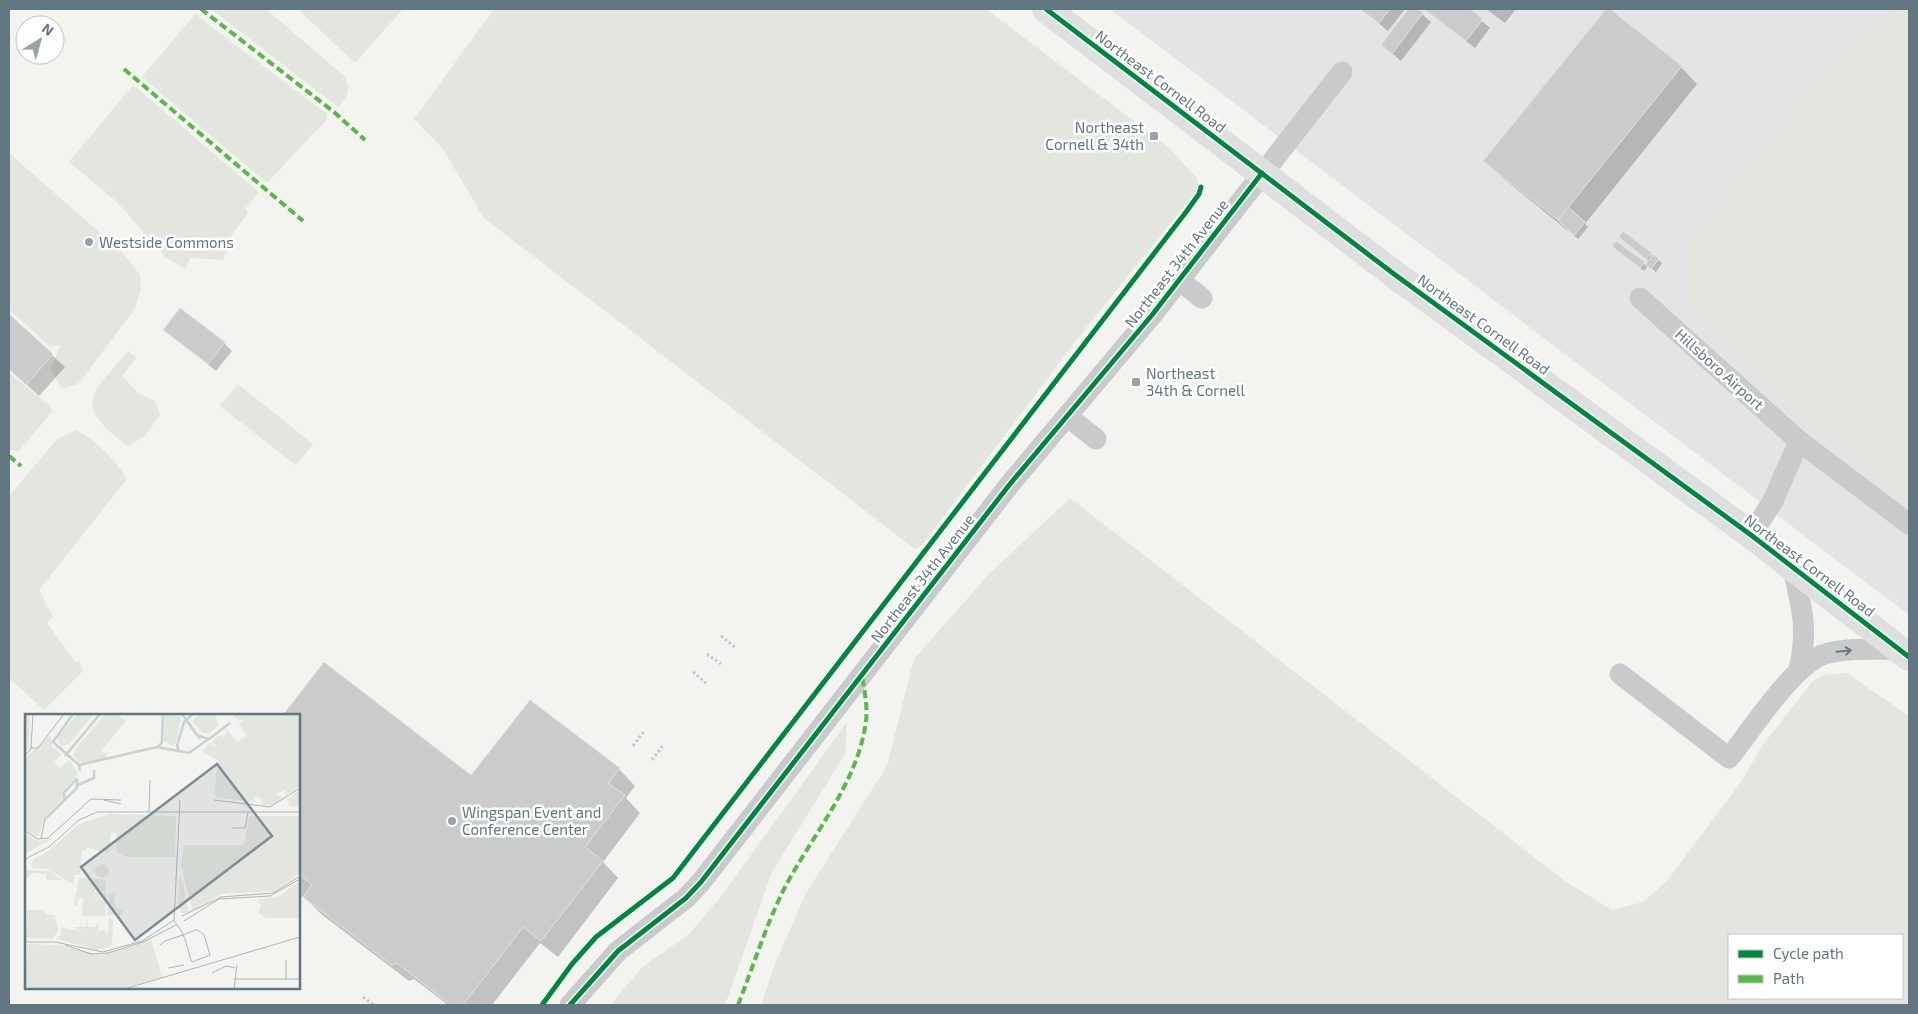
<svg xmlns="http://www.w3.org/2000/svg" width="1918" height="1014" font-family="'Exo 2',sans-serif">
<rect width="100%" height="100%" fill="#f3f3f0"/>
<path fill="#e3e4e3" d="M 1110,9 L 1909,9 L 1909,615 Z"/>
<g fill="#e2e6de" fill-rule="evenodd">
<path d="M 211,9 L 266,9 L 344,76 C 351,90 348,96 338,107 Z"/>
<path d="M 298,9 L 403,9 L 355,63 Z"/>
<path d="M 494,9 L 986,9 L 1167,146 L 1197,178 L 1199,188 L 1085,329 L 922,545 L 915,549 L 484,218 L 443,149 L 414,119 Z"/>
<path d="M 1897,9 L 1909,9 L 1909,500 L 1839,444 L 1690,307 L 1689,261 L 1686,249 L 1852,40 Z"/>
<path d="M 195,14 L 327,114 L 327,119 L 267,183 L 142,77 Z"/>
<path d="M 133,85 L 259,192 L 245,209 L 248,213 L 232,235 L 223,260 L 190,258 L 186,269 L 165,257 L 117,202 L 69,162 Z"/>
<path d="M 9,153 L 123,253 L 140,275 L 141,289 L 134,310 L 78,384 L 61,389 L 51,369 L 60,345 L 49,346 L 9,309 Z"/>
<path d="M 128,351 L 136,358 L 122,376 L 138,393 L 155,401 L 160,415 L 145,436 L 128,446 C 72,404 90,396 128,351 Z"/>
<path d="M 9,373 L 50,406 L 52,412 L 18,452 L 9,449 Z"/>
<path d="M 238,384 L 313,444 L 296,465 L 220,406 Z"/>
<path d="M 77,430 C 98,443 113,457 127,479 L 39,590 L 53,617 L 47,623 L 75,662 L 79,661 L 83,671 L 44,710 L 9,678 L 9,496 L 58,438 Z"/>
<path d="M 1070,498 L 1565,881 L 1612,910 L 1643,902 L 1667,881 L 1739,785 L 1762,746 L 1812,682 L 1823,675 L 1847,673 L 1909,716 L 1909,1005 L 761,1005 L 775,964 L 806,893 L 887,766 L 914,659 L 989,574 ZM 1729,935 L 1902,935 L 1902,998 L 1729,998 Z"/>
<path d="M 847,722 L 845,754 L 772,872 L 725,1005 L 611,1005 L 641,968 L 689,934 L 722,895 Z"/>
</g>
<g fill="#0003">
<path d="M 1361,9 L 1405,9 L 1388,31 Z"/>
<path d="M 1410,9 L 1416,9 L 1431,22 L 1401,61 L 1382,45 Z"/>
<path d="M 1424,9 L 1468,9 L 1490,28 L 1475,48 Z"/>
<path d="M 1486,9 L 1516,9 L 1505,23 Z"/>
<path d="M 1607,9 L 1681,67 L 1697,84 L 1585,224 L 1588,227 L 1578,239 L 1502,177 L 1485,161 Z"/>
<path d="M 1624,241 L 1651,254 L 1662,263 L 1656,272 L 1648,266 L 1644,271 L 1614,248 L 1646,265 L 1649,261 Z"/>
<path d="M 9,316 L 65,367 L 39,396 L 9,369 Z"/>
<path d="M 164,329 L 224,343 L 232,351 L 216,371 Z"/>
<path d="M 324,664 L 471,777 L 619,769 L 635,786 L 626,798 L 640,813 L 603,862 L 618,878 L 558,957 L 540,943 L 492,1005 L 448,1005 L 414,979 L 409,981 L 321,914 L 303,896 L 301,898 L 299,896 L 299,715 L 284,715 Z"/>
</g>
<g fill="#cacccc" stroke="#e2e2e0">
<path d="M 1360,9 L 1390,9 L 1379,23 Z"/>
<path d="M 1408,9 L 1418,9 L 1423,13 L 1392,54 L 1381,45 Z"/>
<path d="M 1425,9 L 1470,9 L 1483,19 L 1466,41 Z"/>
<path d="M 1606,9 L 1610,9 L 1682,66 L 1558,220 L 1483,161 Z"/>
<path d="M 1568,207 L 1585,222 L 1574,236 L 1558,220 Z"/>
<path d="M 1623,231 L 1652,253 L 1646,259 L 1621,239 L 1619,237 Z"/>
<path d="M 1616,241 L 1645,262 L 1640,268 L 1614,248 L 1612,246 Z"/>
<path d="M 1653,254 L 1659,259 L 1651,269 L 1645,265 Z"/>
<path d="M 180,308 L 225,342 L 208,364 L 163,330 Z"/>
<path d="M 9,314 L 53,354 L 26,385 L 9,369 Z"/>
<path d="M 324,662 L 471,775 L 530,700 L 620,768 L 608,783 L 625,795 L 585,847 L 603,861 L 541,941 L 523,927 L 463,1005 L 451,1005 L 397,963 L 392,965 L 303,897 L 312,885 L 299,874 L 299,715 L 283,715 Z"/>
</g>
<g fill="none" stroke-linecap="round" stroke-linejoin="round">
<g stroke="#c7c8c8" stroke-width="3" stroke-dasharray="2.5 2.5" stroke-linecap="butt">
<path d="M 721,636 L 735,647"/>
<path d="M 707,654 L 721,664"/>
<path d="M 693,672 L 706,683"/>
<path d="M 633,746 L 644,731"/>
<path d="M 652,760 L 664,744"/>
<path d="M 363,997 L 374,1005"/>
</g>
<g stroke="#c8cacb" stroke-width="21">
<path d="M 1179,280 L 1202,298"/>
<path d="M 1640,298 L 1799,441 L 1909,524"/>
<path d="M 1067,416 L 1096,439"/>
<path d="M 1751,535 L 1773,501 L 1799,441"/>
<path d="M 1793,568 C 1801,606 1809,629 1799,669"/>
<path d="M 1620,674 L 1729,758 C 1751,731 1793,664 1825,654 C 1848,647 1875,650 1899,649"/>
<path d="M 570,1005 L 618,951 L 686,898 L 701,882 L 1010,484 L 1152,315 L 1342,72"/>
</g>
<path stroke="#dedfdf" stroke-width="28" d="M 1046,9 L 1394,274 L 1751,535 L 1909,657"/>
<g stroke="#58b947" stroke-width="4" stroke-dasharray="8 4" stroke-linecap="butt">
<path d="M 201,9 L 334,112 L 365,140"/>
<path d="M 124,69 L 303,221"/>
<path d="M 9,456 L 21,466"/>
<path d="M 738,1005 C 753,967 765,928 783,891 C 811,836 858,784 866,721 C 868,706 864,690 862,675"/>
</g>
<g stroke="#fff" stroke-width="8">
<g id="cycleway">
<path d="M 1046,9 L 1394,274 L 1751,535 L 1909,657"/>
<path d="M 542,1005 L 572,964 L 596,937 L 673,878 L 1186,212 L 1199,194 L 1201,187"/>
<path d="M 570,1005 L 618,951 L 686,898 L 701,882 L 1010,484 L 1152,315 L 1262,173"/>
</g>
</g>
<use href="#cycleway" stroke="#00873e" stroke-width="5"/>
</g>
<defs><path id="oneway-shaft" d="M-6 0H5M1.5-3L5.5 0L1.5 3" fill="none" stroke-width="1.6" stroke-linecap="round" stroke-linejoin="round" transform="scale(1.25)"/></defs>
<use stroke="#677a85" href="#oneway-shaft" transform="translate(1844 651) rotate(-5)"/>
<g fill="#95a2a8" stroke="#fff" stroke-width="2">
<rect x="1149" y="131" width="10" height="10" rx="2.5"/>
<circle cx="89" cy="242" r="5"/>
<rect x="1131" y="377" width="10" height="10" rx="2.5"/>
<circle cx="452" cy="821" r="5"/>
</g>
<g text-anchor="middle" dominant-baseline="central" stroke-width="5" stroke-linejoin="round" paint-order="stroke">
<g font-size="15" fill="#627681" stroke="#fff">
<text transform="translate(1161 81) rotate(37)">Northeast Cornell Road</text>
<text transform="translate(1176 263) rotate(-52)">Northeast 34th Avenue</text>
<text transform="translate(1484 324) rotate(36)">Northeast Cornell Road</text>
<text transform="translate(1720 369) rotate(42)">Hillsboro Airport</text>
<text transform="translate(1810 565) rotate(37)">Northeast Cornell Road</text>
<text transform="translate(922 578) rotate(-52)">Northeast 34th Avenue</text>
</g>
<g font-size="15" fill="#627681" stroke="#fff" text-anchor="start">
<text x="1144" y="127" text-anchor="end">Northeast<tspan x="1144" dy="17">Cornell &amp; 34th</tspan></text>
<text x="99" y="242">Westside Commons</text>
<text x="1146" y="373">Northeast<tspan x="1146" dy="17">34th &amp; Cornell</tspan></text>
<text x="462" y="812">Wingspan Event and<tspan x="462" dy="17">Conference Center</tspan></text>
</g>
</g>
<g transform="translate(25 714)">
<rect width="275" height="275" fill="#f3f3f0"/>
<path d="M 0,0 L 5,0 L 4,33 L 0,38 ZM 52,0 L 69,0 L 44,30 L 36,32 L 32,24 ZM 80,0 L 92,0 L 101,7 L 75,38 L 83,39 L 81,44 L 61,49 L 53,47 L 48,42 L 51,35 ZM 140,0 L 156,3 L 151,29 L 146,32 L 139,26 ZM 174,0 L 190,0 L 194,11 L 183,20 L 176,18 L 167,7 ZM 208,0 L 273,0 L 275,3 L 275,72 L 260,82 L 260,75 L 252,81 L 259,84 L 249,90 L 238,91 L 233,82 L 229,85 L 231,88 L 193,84 L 189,80 L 193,46 L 177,38 L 185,28 L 188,32 L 191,31 L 187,29 L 189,25 L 195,21 L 199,23 L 202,16 L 212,28 L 222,21 L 214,11 L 219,5 L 214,7 ZM 26,21 L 27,32 L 36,40 L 29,49 L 35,54 L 44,46 L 53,59 L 38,78 L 36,86 L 20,102 L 13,123 L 0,116 L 0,44 ZM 275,76 L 275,93 L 264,92 L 263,85 ZM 84,100 L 151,102 L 150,143 L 102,143 L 92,139 L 91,119 L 86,119 L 84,139 L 63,134 L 57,137 L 55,161 L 50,161 L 48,170 L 23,155 L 7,154 L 8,145 L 22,138 L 54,110 ZM 224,102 L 275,102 L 275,159 L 249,177 L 196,180 L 173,194 L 160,199 L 157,199 L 153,194 L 155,159 L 164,197 L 167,195 L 156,151 L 159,131 L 219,131 ZM 0,119 L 14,127 L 29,124 L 0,140 ZM70 157a7 7 0 1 1 14 0a7 7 0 1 1-14 0ZM 1,156 L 25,157 L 37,166 L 21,166 L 21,160 L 7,159 L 0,166 ZM 54,163 L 81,166 L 81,178 L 70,175 L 70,178 L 81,179 L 81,184 L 68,185 L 81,186 L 80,202 L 57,202 L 58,183 L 53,184 L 52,192 L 49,191 ZM 275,167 L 275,204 L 240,204 L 233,198 L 236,193 L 233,186 L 254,182 ZM 84,180 L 90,181 L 90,193 L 98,197 L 97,201 L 82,201 ZM 2,196 L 17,196 L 22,201 L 30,201 L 33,217 L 27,225 L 1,224 ZM 62,204 L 63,213 L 71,213 L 73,205 L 73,218 L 78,215 L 83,219 L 84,205 L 79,205 L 88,205 L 87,232 L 72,236 L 31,225 L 36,220 L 36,213 L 57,218 L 48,213 L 55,213 L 55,206 L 56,213 L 61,213 ZM 126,225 L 137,263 L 95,275 L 0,275 L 2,230 L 35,231 L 76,241 Z" fill="#e2e6de"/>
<path fill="none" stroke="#c8d2d3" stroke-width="2.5" d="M 48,0 L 28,28 L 54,51 L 55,57M 157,0 L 175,25M 174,22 L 184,25 L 205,9M 133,33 L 137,28 L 138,0M 154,37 L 152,32 L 159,8 L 168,0M 40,42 L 75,0M 54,51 L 132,33 L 164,39 L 185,24M 53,71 L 69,64 L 69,56M 39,86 L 39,79 L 52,64M 20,105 L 52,74 L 52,65"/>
<path fill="none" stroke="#acb6ba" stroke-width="1" d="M 6,34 L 13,34 L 39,0M 0,42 L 6,34 L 8,0M 79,86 L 96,90M 189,86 L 245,93 L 275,74M 124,97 L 125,66M 207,114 L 220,114 L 223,99M 0,117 L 13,125 L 23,124 L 66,85 L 96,86M 16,125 L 20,105M 0,145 L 24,133 L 54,106 L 72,98 L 275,98M 157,202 L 196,183 L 248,179 L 275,162M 159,207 L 194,185 L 245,182 L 275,165M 0,228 L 30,228 L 78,238 L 117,227 L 149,206M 40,231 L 66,240 L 83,239 L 118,228 L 151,211M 135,231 L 140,227 L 158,221 L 168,217 L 170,216 L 173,216 L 179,221 L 185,241 L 167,248 L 166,246 L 160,225 L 158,221 L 156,216 L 149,207 L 155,86M 143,254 L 159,251M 187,259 L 201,252 L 210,254M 209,265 L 275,265M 261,265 L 261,246M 99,275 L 275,223M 209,275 L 212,251"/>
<path fill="#7e8e96" fill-opacity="0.15" stroke="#7e8e96" stroke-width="2.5" d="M 192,50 L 247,122 L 110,226 L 56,153 Z"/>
<rect width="275" height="275" fill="none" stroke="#627681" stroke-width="2.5"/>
</g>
<rect width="1918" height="1014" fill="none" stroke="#627681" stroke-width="20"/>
<rect x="1728" y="934" width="175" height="65" fill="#ffffff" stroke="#c0c8cd"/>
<rect x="1738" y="950" width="25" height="8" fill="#00873e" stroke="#c0c8cd"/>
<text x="1773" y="959" font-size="15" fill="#627681">Cycle path</text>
<rect x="1738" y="975" width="25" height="8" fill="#58b947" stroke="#c0c8cd"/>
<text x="1773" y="984" font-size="15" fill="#627681">Path</text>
<g transform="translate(40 40) rotate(37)"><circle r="24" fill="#ffffff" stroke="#c0c8cd"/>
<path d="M0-4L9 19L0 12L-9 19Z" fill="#95a2a8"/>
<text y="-8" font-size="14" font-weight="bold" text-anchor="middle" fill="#627681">N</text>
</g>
</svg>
